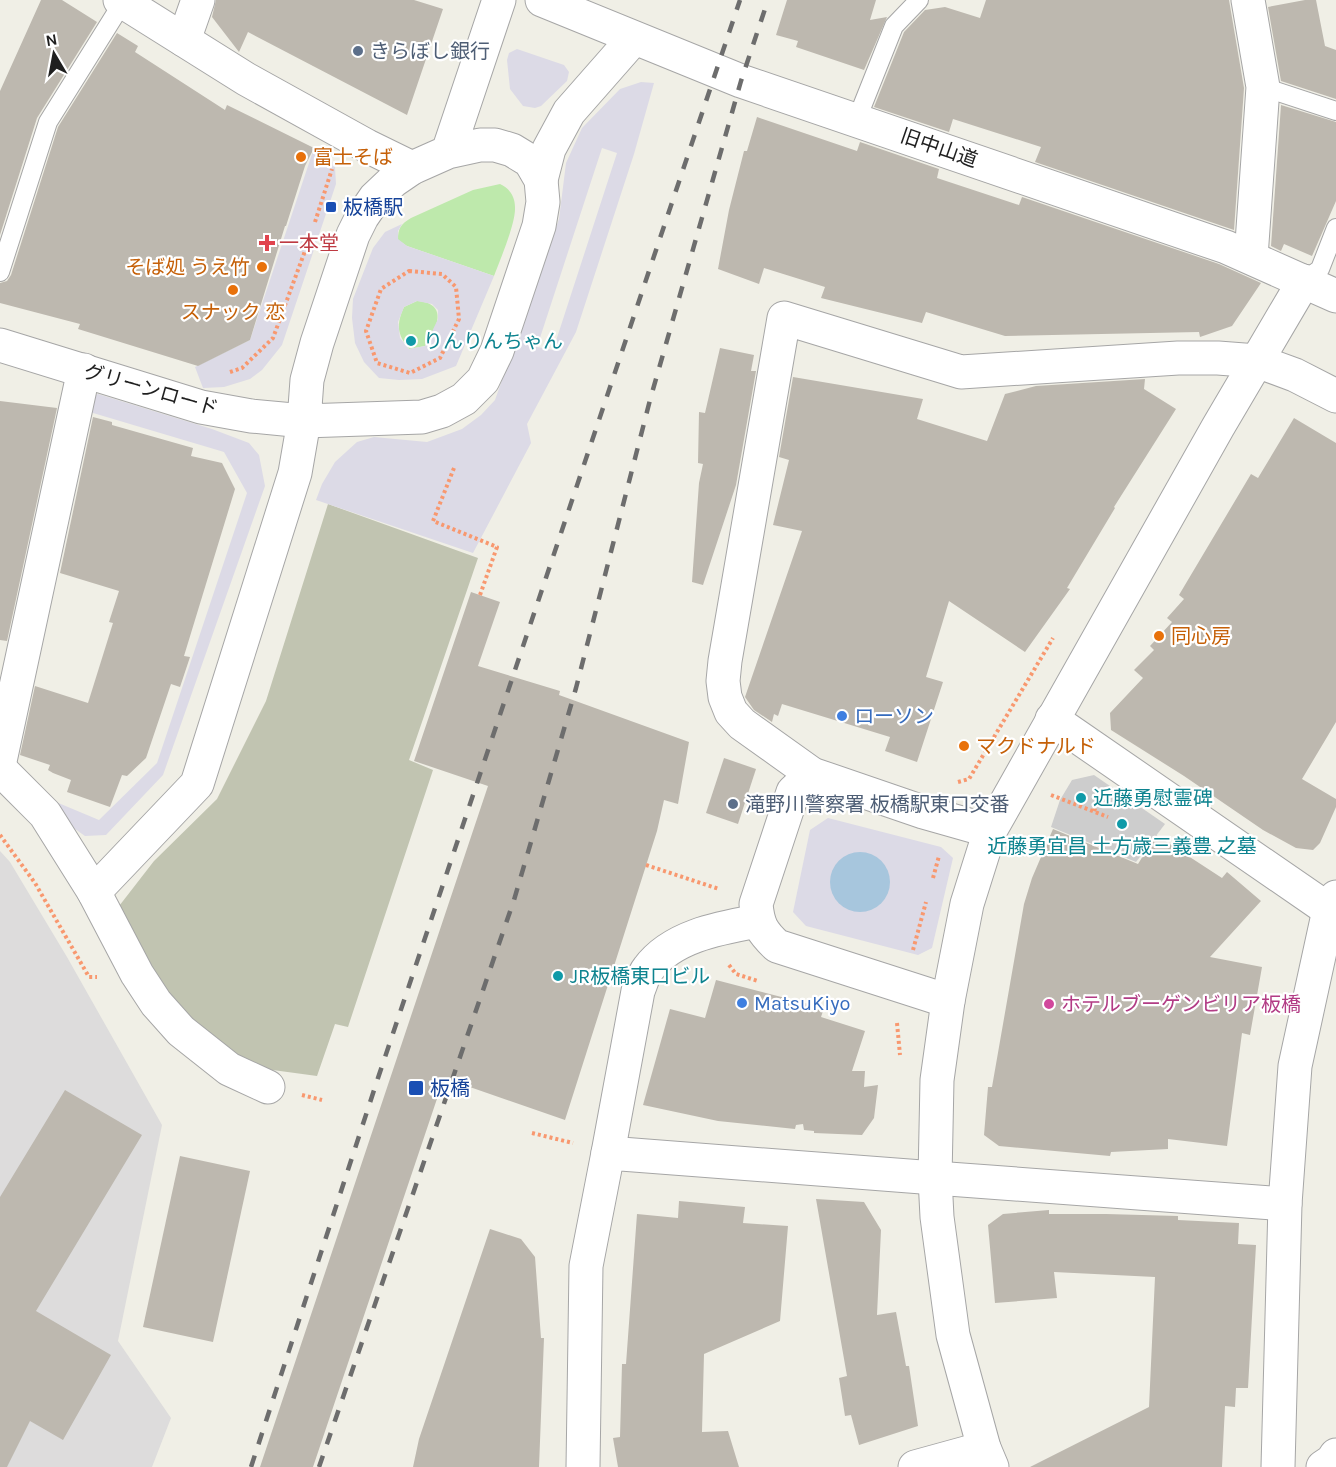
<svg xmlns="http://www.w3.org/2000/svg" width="1336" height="1467" font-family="Karla,'Noto Sans JP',sans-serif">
<rect width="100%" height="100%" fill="#f0efe6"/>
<path fill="#dddcdc" d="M 0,851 L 10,862 L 67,957 L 162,1125 L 118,1341 L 171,1418 L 152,1467 L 0,1467 Z"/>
<path fill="#cdcdcd" d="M 1094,775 L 1165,824 L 1136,862 L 1051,827 L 1060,800 L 1072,780 Z"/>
<path fill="#c1c4b1" d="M 328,504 L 478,558 L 409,760 L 433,770 L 348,1027 L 335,1024 L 317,1076 L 258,1068 L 227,1056 L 166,1004 L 116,910 L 154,861 L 217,799 L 266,701 Z"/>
<g fill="#bee9ac">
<path d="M 500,184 C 509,188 515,196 515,207 C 516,223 500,260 494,276 L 407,246 L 398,240 C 398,228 401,224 411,218 L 473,190 Z"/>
<path d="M 417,301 C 449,303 437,329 425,346 L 409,349 C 397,334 396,325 404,307 Z"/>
</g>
<g fill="#dcdae6" fill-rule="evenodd">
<path d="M 517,49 L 564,65 L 569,72 L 567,81 L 541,106 L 535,108 L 523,106 L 510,89 L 507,60 L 509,53 Z"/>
<path d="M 641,82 L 654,83 L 634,154 L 576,332 L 527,424 L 531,443 L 473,553 L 316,500 L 322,484 L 335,462 L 357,442 L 374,437 L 427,442 L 462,429 L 481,415 L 495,400 L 559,219 L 566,163 L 582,128 L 620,89 ZM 602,148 L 617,153 L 553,350 L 537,347 Z"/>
<path d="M 314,148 L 331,159 L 335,167 L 336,184 L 282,345 L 262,370 L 250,379 L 224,387 L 203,388 L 195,367 L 250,340 Z"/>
<path d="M 402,224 L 398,231 L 398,239 L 407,246 L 494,276 L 456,366 L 422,379 L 399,380 L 379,378 L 364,362 L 355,343 L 352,318 L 353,299 L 373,248 L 385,232 ZM 417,301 L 432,304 L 438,310 L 438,319 L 425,346 L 409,349 L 400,338 L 398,322 L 404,307 Z"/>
<path d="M 98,394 L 212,429 L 249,443 L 259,455 L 265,486 L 163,775 L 106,835 L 85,836 L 68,824 L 56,802 L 99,820 L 157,763 L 247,493 L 224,452 L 83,410 L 86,398 Z"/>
<path d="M 828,818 L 941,847 L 953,858 L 932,948 L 918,955 L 806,926 L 793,912 L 810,830 Z"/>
</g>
<circle fill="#a7c6dd" cx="860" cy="882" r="30"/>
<g fill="#bdb8af">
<path d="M 41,0 L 62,0 L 97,22 L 37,118 L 0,235 L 0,91 Z"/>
<path d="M 216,0 L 414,0 L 443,9 L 407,115 L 248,32 L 239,52 L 212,17 Z"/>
<path d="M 787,0 L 876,0 L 870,20 L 887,17 L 864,70 L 796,47 L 798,41 L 776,35 Z"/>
<path d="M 986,0 L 1229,0 L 1244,88 L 1234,230 L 1035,162 L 1041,147 L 953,119 L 949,132 L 874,107 L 904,32 L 925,10 L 945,7 L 980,18 Z"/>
<path d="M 1305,0 L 1316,0 L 1325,46 L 1336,50 L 1336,99 L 1281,81 L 1268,7 Z"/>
<path d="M 117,33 L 138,46 L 135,52 L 225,110 L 227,105 L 314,148 L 305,166 L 286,226 L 285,226 L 250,340 L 198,366 L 78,329 L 80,324 L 0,303 L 0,283 L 7,281 L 11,275 L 58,127 Z"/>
<path d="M 1281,105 L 1336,122 L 1336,201 L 1312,256 L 1284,244 L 1281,251 L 1271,246 Z"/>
<path d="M 757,117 L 857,151 L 860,142 L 939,169 L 937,178 L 1019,205 L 1022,197 L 1219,264 L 1261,283 L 1232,326 L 1200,337 L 1199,332 L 1005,336 L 926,312 L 922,323 L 821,298 L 825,287 L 764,268 L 759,284 L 718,269 L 729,210 L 744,151 L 747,151 Z"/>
<path d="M 720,348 L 754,355 L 751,371 L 756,371 L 736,485 L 703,585 L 692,582 L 699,483 L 703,464 L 698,463 L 699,412 L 705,413 Z"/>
<path d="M 793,377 L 923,399 L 917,419 L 987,441 L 1005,394 L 1036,386 L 1145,379 L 1144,389 L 1176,409 L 1114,507 L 1115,508 L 1067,588 L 1070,589 L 1025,652 L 949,601 L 926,677 L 943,682 L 917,762 L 885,751 L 890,737 L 782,704 L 778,716 L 774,714 L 772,722 L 754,710 L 745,697 L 802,531 L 773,525 L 789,460 L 779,457 Z"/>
<path d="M 0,401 L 57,408 L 7,641 L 0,640 Z"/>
<path d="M 93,417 L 112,422 L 112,425 L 193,448 L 191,456 L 222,463 L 235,489 L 184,656 L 190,657 L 180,687 L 171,684 L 146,758 L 127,776 L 122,775 L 110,807 L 67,792 L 71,780 L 53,773 L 48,770 L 50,765 L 20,755 L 35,686 L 88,703 L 113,623 L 109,622 L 119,591 L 60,573 Z"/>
<path d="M 1294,418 L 1336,443 L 1336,722 L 1302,779 L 1336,799 L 1336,807 L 1320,843 L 1313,850 L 1296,848 L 1263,830 L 1184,776 L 1111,730 L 1110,713 L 1143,678 L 1134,670 L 1154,650 L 1150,646 L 1172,622 L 1167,618 L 1184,599 L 1179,595 L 1251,474 L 1258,478 Z"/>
<path d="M 471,592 L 500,602 L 478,666 L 560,691 L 559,695 L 689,742 L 678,804 L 664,800 L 657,831 L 565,1120 L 444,1078 L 313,1467 L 260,1467 L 488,786 L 414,761 Z"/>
<path d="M 724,758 L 756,769 L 738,824 L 706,813 Z"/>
<path d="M 1053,829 L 1138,864 L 1156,835 L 1222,878 L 1227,872 L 1261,901 L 1210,957 L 1262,967 L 1250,1035 L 1242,1033 L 1227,1146 L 1168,1139 L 1168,1149 L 1111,1152 L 1110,1156 L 999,1146 L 984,1135 L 988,1087 L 992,1087 L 1024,904 L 1032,878 Z"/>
<path d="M 716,980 L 824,1008 L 821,1017 L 865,1031 L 852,1071 L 865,1071 L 864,1087 L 878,1085 L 874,1118 L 862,1135 L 814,1133 L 814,1131 L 804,1130 L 803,1124 L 796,1125 L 795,1129 L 718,1121 L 643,1105 L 670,1009 L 705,1018 Z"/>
<path d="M 65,1090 L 142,1135 L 36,1311 L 111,1355 L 63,1440 L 30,1421 L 7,1467 L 0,1467 L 0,1197 Z"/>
<path d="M 180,1156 L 250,1171 L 213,1342 L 143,1327 Z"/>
<path d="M 816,1199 L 864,1202 L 881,1230 L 877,1315 L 896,1312 L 906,1366 L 909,1366 L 918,1426 L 859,1445 L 851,1415 L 845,1416 L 839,1378 L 847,1376 Z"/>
<path d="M 679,1201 L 745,1207 L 743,1223 L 788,1226 L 780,1321 L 704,1354 L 702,1432 L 728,1431 L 739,1467 L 618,1467 L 613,1438 L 620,1437 L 622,1364 L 626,1364 L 637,1214 L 678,1218 Z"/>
<path d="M 1049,1210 L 1049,1214 L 1106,1214 L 1178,1216 L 1178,1220 L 1239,1223 L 1238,1244 L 1256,1245 L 1248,1388 L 1236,1388 L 1235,1407 L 1225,1406 L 1222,1467 L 1030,1467 L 1149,1407 L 1155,1277 L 1054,1272 L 1057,1298 L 995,1303 L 988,1225 L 1003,1214 Z"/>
<path d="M 490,1229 L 521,1239 L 535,1257 L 541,1338 L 544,1338 L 539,1467 L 413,1467 L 419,1439 Z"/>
</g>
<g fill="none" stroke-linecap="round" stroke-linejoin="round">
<g stroke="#a6a6a6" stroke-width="20">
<g id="service">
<path d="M 1263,87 L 1336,111"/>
<path d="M 857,119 L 894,26 L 919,0"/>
<path d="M 0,272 L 48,122 L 123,2"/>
<path d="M 1304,281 L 1320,269 L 1336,228"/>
</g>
</g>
<g stroke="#a6a6a6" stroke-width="35">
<g id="minor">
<path d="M 120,0 L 246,79 L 367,146 L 412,168"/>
<path d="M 1248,0 L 1263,87 L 1251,257"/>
<path d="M 184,40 L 198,0"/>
<path d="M 1052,719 L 1329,910 L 1336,912"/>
<path d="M 0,761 L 84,370"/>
<path d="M 0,769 L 45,814 L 94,892 L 137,974 L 156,1003 L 181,1031 L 229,1069 L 268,1087"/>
<path d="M 812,774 L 793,792 L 756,904 C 758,925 762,932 777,946 L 948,1001"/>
<path d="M 990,831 L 923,812 L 812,774 L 742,724 L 731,712 L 725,697 L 723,681 L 725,661 L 784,318 L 961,372 L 1178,358 L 1218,358 L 1257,361 L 1295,375 L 1336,396"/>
<path d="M 94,892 L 197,784 L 295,473 L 304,421"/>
<path d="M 608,1153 L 638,991 C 641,984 643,975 648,969 C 672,936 720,928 758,921"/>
<path d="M 935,1178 L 1285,1204"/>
<path d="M 915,1467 L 984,1448"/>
<path d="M 1278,1467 L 1285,1204 L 1295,1066 L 1329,910 L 1336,897"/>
<path d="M 1323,1467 L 1332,1461 L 1336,1455"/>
</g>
</g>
<g stroke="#a6a6a6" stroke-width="35">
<g id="tertiary">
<path d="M 542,0 L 741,81 L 1226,247 L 1336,296"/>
<path d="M 448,152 L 480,145 L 495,145 L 512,150 L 530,161 L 541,180 L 543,202 L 539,226 L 497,351 L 483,380 L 464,399 L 442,411 L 422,417 L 304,421 L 307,380 L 317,343 L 353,235 L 362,217 L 375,198 L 393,181 L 412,168 L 448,152 L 499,0"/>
<path d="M 541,180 L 549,149 L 569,112 L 634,38"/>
<path d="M 0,345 L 201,407 L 251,416 L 304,421"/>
<path d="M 583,1467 L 586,1266 L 608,1153 L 935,1178"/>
<path d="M 992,1467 L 984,1448 L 953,1335 L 937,1217 L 935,1178 L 937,1080 L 948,1001 L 967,904 L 990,831 L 1218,427 L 1304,281"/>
</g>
</g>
<g stroke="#f8986f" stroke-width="4" stroke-dasharray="3 3" stroke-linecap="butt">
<path d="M 315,222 L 332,169"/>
<path d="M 409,271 L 442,274 L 456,287 L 459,319 L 440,358 L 410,373 L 377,363 L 366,331 L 381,289 Z"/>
<path d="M 230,372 L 242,368 L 273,338 L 309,240"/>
<path d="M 454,468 L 433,521 L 497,547 L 480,595"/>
<path d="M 958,782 L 969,779 L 1053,638"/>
<path d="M 1051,795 L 1108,817"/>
<path d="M 1094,811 L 1097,804"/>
<path d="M 0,835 L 35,883 L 89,977 L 97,977"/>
<path d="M 646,865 L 719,889"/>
<path d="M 933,878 L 939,856"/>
<path d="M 913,950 L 926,902"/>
<path d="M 729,965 L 736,974 L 758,981"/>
<path d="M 897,1023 L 900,1055"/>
<path d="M 302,1095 L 322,1100"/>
<path d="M 532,1133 L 573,1143"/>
</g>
<use href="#service" stroke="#fff" stroke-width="18"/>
<use href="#minor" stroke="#fff" stroke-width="33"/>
<use href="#tertiary" stroke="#fff" stroke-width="33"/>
<g stroke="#6d6d6d" stroke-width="4.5" stroke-dasharray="12 12" stroke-linecap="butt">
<path d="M 251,1467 L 378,1078 L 740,0"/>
<path d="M 319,1467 L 514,900 L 576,688 L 650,400 L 741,81 L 768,0"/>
</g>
</g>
<g fill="#5c6f8a" stroke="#fff" stroke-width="2">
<circle cx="358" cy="51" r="6"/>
<circle cx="733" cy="804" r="6"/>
</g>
<g fill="#e8710a" stroke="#fff" stroke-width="2">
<circle cx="301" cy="157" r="6"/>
<circle cx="262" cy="267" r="6"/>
<circle cx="233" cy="290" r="6"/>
<circle cx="1159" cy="636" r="6"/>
<circle cx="964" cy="746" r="6"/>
</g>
<g fill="#1a4fb4" stroke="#fff" stroke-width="2">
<rect x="325" y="201" width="12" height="12" rx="3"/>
<rect x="408" y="1080" width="16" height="16" rx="3"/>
</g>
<path fill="#e0444e" stroke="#fff" stroke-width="2" d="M264 234h6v6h6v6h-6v6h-6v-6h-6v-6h6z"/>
<g fill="#0f9aa8" stroke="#fff" stroke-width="2">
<circle cx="411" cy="341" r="6"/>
<circle cx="1081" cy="798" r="6"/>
<circle cx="1122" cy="824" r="6"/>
<circle cx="558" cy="976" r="6"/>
</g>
<g fill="#3f7fe0" stroke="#fff" stroke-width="2">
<circle cx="842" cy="716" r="6"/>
<circle cx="742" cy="1003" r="6"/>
</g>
<circle fill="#d1479c" stroke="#fff" stroke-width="2" cx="1049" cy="1004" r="6"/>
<g text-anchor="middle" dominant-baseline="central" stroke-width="4.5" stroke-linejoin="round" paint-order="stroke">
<g font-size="20" fill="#4e5e75" stroke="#fff" text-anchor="start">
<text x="370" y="51">きらぼし銀行</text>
<text x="745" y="804">滝野川警察署 板橋駅東口交番</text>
</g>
<g font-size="20" fill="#1f1f1f" stroke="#fff">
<text transform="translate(939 148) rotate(19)">旧中山道</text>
<text transform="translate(151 390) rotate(16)">グリーンロード</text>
</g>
<g font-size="20" fill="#c56008" stroke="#fff" text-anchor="start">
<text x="313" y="157">富士そば</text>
<text x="250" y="267" text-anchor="end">そば処 うえ竹</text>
<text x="233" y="312" text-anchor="middle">スナック 恋</text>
<text x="1171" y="636">同心房</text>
<text x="976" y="746">マクドナルド</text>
</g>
<g font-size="20" fill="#164399" stroke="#fff" text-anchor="start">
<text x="343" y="207">板橋駅</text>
<text x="430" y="1088">板橋</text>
</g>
<g font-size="20" fill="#be3a42" stroke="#fff" text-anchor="start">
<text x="279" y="243">一本堂</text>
</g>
<g font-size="20" fill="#0d838f" stroke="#fff" text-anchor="start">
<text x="423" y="341">りんりんちゃん</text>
<text x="1093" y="798">近藤勇慰霊碑</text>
<text x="1122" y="846" text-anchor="middle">近藤勇宜昌 土方歳三義豊 之墓</text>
<text x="570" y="976">JR板橋東口ビル</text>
</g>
<g font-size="20" fill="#366cbe" stroke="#fff" text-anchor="start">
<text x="854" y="716">ローソン</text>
<text x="754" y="1003">MatsuKiyo</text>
</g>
<g font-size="20" fill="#b23c85" stroke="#fff" text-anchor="start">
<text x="1061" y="1004">ホテルブーゲンビリア板橋</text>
</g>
</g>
<g transform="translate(54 54) rotate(350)" stroke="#ffffff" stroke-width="4.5" paint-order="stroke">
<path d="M0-4.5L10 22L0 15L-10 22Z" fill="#1f1f1f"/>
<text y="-9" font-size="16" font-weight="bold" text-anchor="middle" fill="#1f1f1f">N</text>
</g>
</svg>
